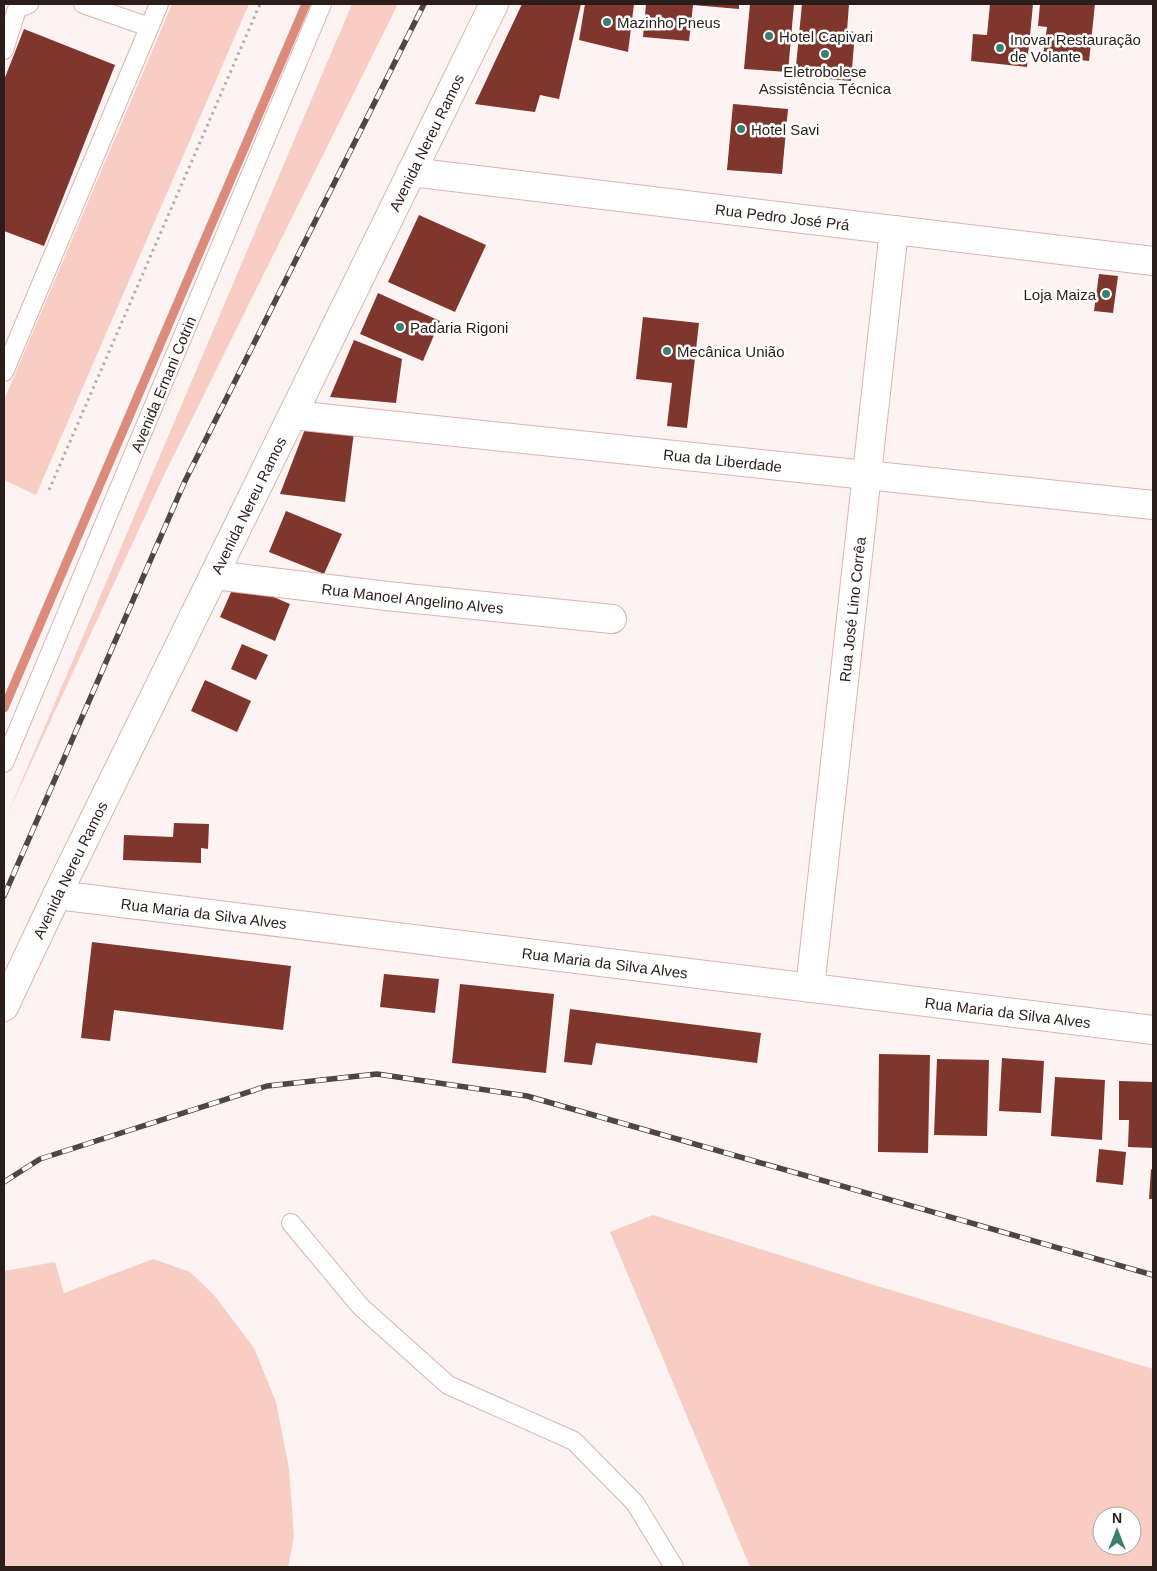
<svg xmlns="http://www.w3.org/2000/svg" width="1157" height="1571" font-family="Arial,sans-serif">
<rect width="100%" height="100%" fill="#fcf3f2"/>
<g fill="#f8cdc4" fill-rule="evenodd">
<path d="M 172,4 L 249,4 L 36,495 L 4,480 L 4,400 Z"/>
<path d="M 352,4 L 398,4 L 164,475 L 8,813 Z"/>
<path d="M 653,1215 L 874,1285 L 1153,1369 L 1153,1567 L 750,1567 L 610,1232 ZM 1102,1516 L 1132,1516 L 1132,1546 L 1102,1546 Z"/>
<path d="M 153,1259 L 190,1272 L 214,1295 L 254,1348 L 276,1402 L 289,1469 L 294,1537 L 288,1567 L 4,1567 L 4,1271 L 55,1262 L 64,1293 Z"/>
</g>
<g fill="none" stroke-linecap="round" stroke-linejoin="round">
<path stroke="#db8a7c" stroke-width="9" d="M 4,708 L 306,4"/>
</g>
<g fill="#7f362c">
<path d="M 522,4 L 581,4 L 559,99 L 540,95 L 535,112 L 475,104 Z"/>
<path d="M 585,4 L 634,4 L 628,52 L 579,40 Z"/>
<path d="M 646,4 L 739,4 L 739,9 L 693,5 L 689,41 L 643,37 Z"/>
<path d="M 750,4 L 794,4 L 788,72 L 744,69 Z"/>
<path d="M 802,4 L 849,4 L 847,31 L 855,32 L 851,81 L 795,76 Z"/>
<path d="M 990,4 L 1033,4 L 1027,67 L 971,61 L 973,34 L 987,35 Z"/>
<path d="M 1040,4 L 1095,4 L 1089,61 L 1043,56 L 1047,27 L 1038,26 Z"/>
<path d="M 24,29 L 115,65 L 44,246 L 4,231 L 4,80 Z"/>
<path d="M 733,104 L 788,109 L 782,174 L 727,170 Z"/>
<path d="M 419,215 L 486,245 L 455,312 L 388,282 Z"/>
<path d="M 1099,274 L 1118,276 L 1113,313 L 1094,311 Z"/>
<path d="M 378,293 L 440,321 L 423,361 L 360,334 Z"/>
<path d="M 643,317 L 699,323 L 687,428 L 667,426 L 672,383 L 636,379 Z"/>
<path d="M 354,340 L 402,359 L 396,403 L 330,397 Z"/>
<path d="M 305,429 L 354,432 L 345,502 L 280,494 Z"/>
<path d="M 286,511 L 342,534 L 324,574 L 269,552 Z"/>
<path d="M 236,581 L 290,604 L 275,641 L 220,617 Z"/>
<path d="M 242,644 L 268,655 L 256,680 L 231,669 Z"/>
<path d="M 205,680 L 251,701 L 237,732 L 191,711 Z"/>
<path d="M 174,823 L 209,824 L 208,849 L 201,848 L 201,863 L 123,860 L 124,835 L 173,837 Z"/>
<path d="M 92,942 L 291,966 L 283,1030 L 114,1010 L 110,1041 L 81,1038 Z"/>
<path d="M 384,974 L 439,979 L 435,1013 L 380,1007 Z"/>
<path d="M 460,984 L 554,994 L 546,1073 L 452,1063 Z"/>
<path d="M 570,1009 L 761,1033 L 757,1063 L 596,1043 L 592,1065 L 564,1062 Z"/>
<path d="M 879,1054 L 930,1055 L 928,1153 L 878,1152 Z"/>
<path d="M 1002,1058 L 1044,1061 L 1041,1113 L 999,1111 Z"/>
<path d="M 937,1059 L 989,1060 L 987,1136 L 934,1135 Z"/>
<path d="M 1055,1077 L 1105,1080 L 1102,1140 L 1051,1136 Z"/>
<path d="M 1119,1081 L 1153,1082 L 1153,1148 L 1128,1147 L 1129,1120 L 1119,1120 Z"/>
<path d="M 1099,1149 L 1126,1152 L 1123,1185 L 1096,1182 Z"/>
<path d="M 1151,1169 L 1153,1170 L 1153,1199 L 1149,1199 Z"/>
</g>
<g fill="none" stroke-linecap="round" stroke-linejoin="round">
<g stroke="#dcb4ad" stroke-width="20">
<g id="lane">
<path d="M 83,4 L 149,27"/>
<path d="M 4,50 L 17,9 L 29,4"/>
<path d="M 4,372 L 159,4"/>
<path id="s1" d="M 4,763 L 322,4"/>
<path d="M 291,1223 L 361,1307 L 448,1385 L 574,1441 L 635,1503 L 674,1567"/>
</g>
</g>
<g stroke="#dcb4ad" stroke-width="30">
<g id="street">
<path id="s2" d="M 411,172 L 1153,261"/>
<path id="s3" d="M 293,415 L 1153,505"/>
<path id="s4" d="M 214,575 L 387,596 L 612,619"/>
<path id="s5" d="M 810,988 L 894,230"/>
</g>
</g>
<g stroke="#dcb4ad" stroke-width="30">
<g id="secondary">
<path id="s6" d="M 57,895 L 1153,1030"/>
<path id="s7" d="M 4,1007 L 57,895 L 494,4"/>
</g>
</g>
<path stroke="#b7adab" stroke-width="3" stroke-dasharray="2.5 4" stroke-linecap="butt" d="M 49,490 L 260,4"/>
<use href="#lane" stroke="#fff" stroke-width="18"/>
<use href="#street" stroke="#fff" stroke-width="28"/>
<use href="#secondary" stroke="#fff" stroke-width="28"/>
<g stroke="#524442" stroke-width="5.5">
<g id="rail">
<path d="M 4,896 L 185,481 L 424,4"/>
<path d="M 4,1182 L 40,1159 L 267,1086 L 377,1074 L 527,1096 L 1153,1275"/>
</g>
</g>
<use href="#rail" stroke="#fff" stroke-width="4" stroke-dasharray="11" stroke-linecap="butt"/>
</g>
<g fill="#3b7f73" stroke="#fff" stroke-width="2">
<circle cx="607" cy="22" r="5"/>
<circle cx="769" cy="36" r="5"/>
<circle cx="1000" cy="48" r="5"/>
<circle cx="825" cy="54" r="5"/>
<circle cx="741" cy="129" r="5"/>
<circle cx="1106" cy="294" r="5"/>
<circle cx="400" cy="327" r="5"/>
<circle cx="667" cy="351" r="5"/>
</g>
<g text-anchor="middle" dominant-baseline="central" stroke-width="5" stroke-linejoin="round" paint-order="stroke">
<g font-size="15" fill="#2b1d1a" stroke="#fff" text-anchor="start">
<text x="617" y="22">Mazinho Pneus</text>
<text x="779" y="36">Hotel Capivari</text>
<text x="1010" y="39">Inovar Restauração<tspan x="1010" dy="17">de Volante</tspan></text>
<text x="825" y="71" text-anchor="middle">Eletrobolese<tspan x="825" dy="17">Assistência Técnica</tspan></text>
<text x="751" y="129">Hotel Savi</text>
<text x="1096" y="294" text-anchor="end">Loja Maiza</text>
<text x="410" y="327">Padaria Rigoni</text>
<text x="677" y="351">Mecânica União</text>
</g>
<g font-size="15" fill="#2b1d1a" stroke="#fff">
<text stroke="none"><textPath href="#s7" startOffset="962">Avenida Nereu Ramos</textPath></text>
<text stroke="none"><textPath href="#s2" startOffset="374">Rua Pedro José Prá</textPath></text>
<text stroke="none"><textPath href="#s1" startOffset="411">Avenida Ernani Cotrin</textPath></text>
<text stroke="none"><textPath href="#s3" startOffset="432">Rua da Liberdade</textPath></text>
<text stroke="none"><textPath href="#s7" startOffset="558">Avenida Nereu Ramos</textPath></text>
<text stroke="none"><textPath href="#s4" startOffset="200">Rua Manoel Angelino Alves</textPath></text>
<text stroke="none"><textPath href="#s5" startOffset="381">Rua José Lino Corrêa</textPath></text>
<text stroke="none"><textPath href="#s7" startOffset="152">Avenida Nereu Ramos</textPath></text>
<text stroke="none"><textPath href="#s6" startOffset="148">Rua Maria da Silva Alves</textPath></text>
<text stroke="none"><textPath href="#s6" startOffset="552">Rua Maria da Silva Alves</textPath></text>
<text stroke="none"><textPath href="#s6" startOffset="958">Rua Maria da Silva Alves</textPath></text>
</g>
</g>
<rect width="1157" height="1571" fill="none" stroke="#2b1d1a" stroke-width="10"/>
<g transform="translate(1117 1531)"><circle r="24" fill="#ffffff" stroke="#aaa5a3"/>
<path d="M0-4L9 19L0 12L-9 19Z" fill="#3b7f73"/>
<text y="-8" font-size="14" font-weight="bold" text-anchor="middle" fill="#2b1d1a">N</text>
</g>
</svg>
